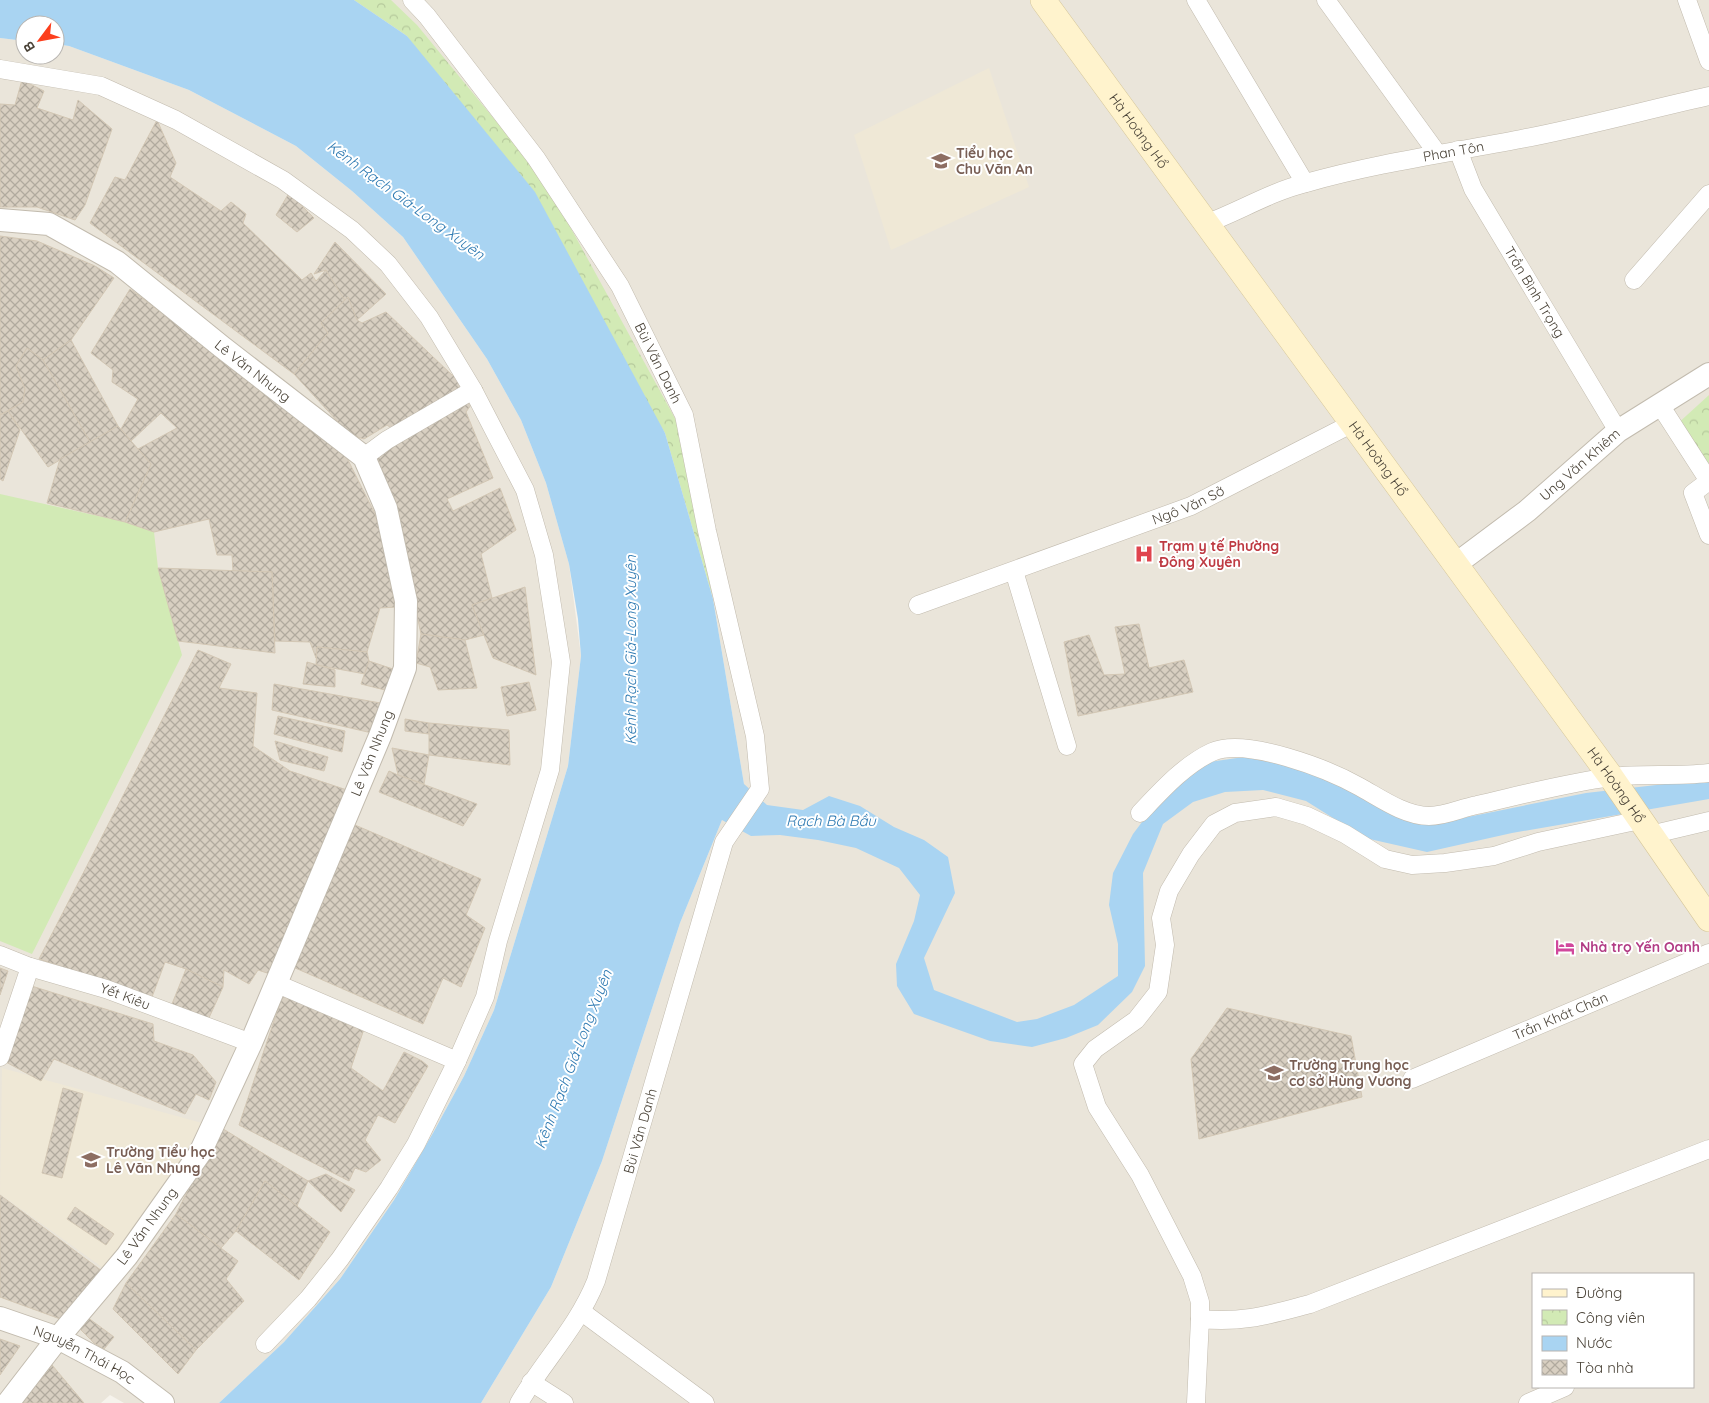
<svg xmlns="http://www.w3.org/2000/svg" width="1709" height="1403" font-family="Quicksand,sans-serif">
<defs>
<pattern id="park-crowns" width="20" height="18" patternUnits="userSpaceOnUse" patternTransform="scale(1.25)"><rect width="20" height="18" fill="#d2eab5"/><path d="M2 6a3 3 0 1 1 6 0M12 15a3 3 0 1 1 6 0" fill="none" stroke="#b6ca9c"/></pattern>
<pattern id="building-cross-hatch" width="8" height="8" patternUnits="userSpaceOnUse" patternTransform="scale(1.25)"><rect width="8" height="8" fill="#d8cfc1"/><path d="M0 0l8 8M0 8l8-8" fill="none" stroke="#b1aa9e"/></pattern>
</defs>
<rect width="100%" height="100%" fill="#f6f3ec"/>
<g fill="#eae5da" fill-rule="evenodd">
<path d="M 354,0 L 1709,0 L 1709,1403 L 481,1403 L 551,1287 L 602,1161 L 680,923 L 722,820 L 744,784 L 713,599 L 665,433 L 535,192 L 407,36 ZM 1533,1274 L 1693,1274 L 1693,1387 L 1533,1387 Z"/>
<path d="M 0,38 L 25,41 L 25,55 L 55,55 L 55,44 L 69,46 L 189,90 L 296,146 L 352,191 L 403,237 L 487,359 L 521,420 L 546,483 L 569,564 L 581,656 L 568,766 L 494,1010 L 464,1076 L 433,1133 L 394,1200 L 340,1279 L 284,1342 L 219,1403 L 124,1403 L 110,1395 L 101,1403 L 0,1403 Z"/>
</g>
<g fill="#efe8d6">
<path d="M 989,68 L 1029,187 L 891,250 L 854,135 Z"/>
<path d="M 2,1068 L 202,1123 L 170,1180 L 106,1270 L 0,1194 Z"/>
</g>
<g fill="url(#park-crowns)">
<path d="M 354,0 L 391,0 L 417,25 L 545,181 L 677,422 L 713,599 L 665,433 L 407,36 Z"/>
<path d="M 1709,395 L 1709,481 L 1675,426 Z"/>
</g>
<path fill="#d2eab5" d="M 0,494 L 125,522 L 154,532 L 158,568 L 182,655 L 32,954 L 0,941 Z"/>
<path fill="#a9d4f2" d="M 0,0 L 354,0 L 407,36 L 535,192 L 665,433 L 713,599 L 744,784 L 767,805 L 803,810 L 829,796 L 860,806 L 894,827 L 924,840 L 948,857 L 955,893 L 924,958 L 934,990 L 1017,1022 L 1037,1019 L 1074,1005 L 1118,976 L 1118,944 L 1109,905 L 1113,873 L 1133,834 L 1151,810 L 1181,781 L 1209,762 L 1244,757 L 1290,766 L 1318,775 L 1433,824 L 1586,793 L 1709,779 L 1709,799 L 1512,833 L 1427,852 L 1365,838 L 1306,801 L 1263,790 L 1225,792 L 1193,802 L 1163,824 L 1143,873 L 1145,966 L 1132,992 L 1098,1025 L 1066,1038 L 1032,1047 L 990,1041 L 914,1014 L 897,986 L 896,964 L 914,921 L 920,895 L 899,868 L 856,848 L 818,840 L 780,835 L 751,836 L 722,820 L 680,923 L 602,1161 L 551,1287 L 481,1403 L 219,1403 L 284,1342 L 340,1279 L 394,1200 L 433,1133 L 464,1076 L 494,1010 L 568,766 L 581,656 L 578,619 L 569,564 L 546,483 L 521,420 L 487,359 L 403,237 L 352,191 L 296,146 L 189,90 L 69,46 L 55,44 L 55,25 L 25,25 L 25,41 L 0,38 Z"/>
<g fill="url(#building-cross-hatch)" stroke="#d3c7b4">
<path d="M 22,80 L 44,91 L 37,108 L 73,120 L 78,100 L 112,129 L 85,205 L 75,220 L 37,207 L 0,207 L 0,104 L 15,105 Z"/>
<path d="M 157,120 L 176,163 L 170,177 L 221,211 L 231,202 L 246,214 L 243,223 L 302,280 L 311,273 L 316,281 L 326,270 L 348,297 L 321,323 L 328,333 L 294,374 L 90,223 L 115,177 L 125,180 Z"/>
<path d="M 289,193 L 314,218 L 297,232 L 276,215 Z"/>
<path d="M 0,236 L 37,241 L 95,266 L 114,278 L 71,340 L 43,360 L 27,348 L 16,366 L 25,389 L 23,402 L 0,415 Z"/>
<path d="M 335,242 L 386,294 L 357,320 L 326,270 L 314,274 Z"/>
<path d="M 130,289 L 342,448 L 375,514 L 390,566 L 397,607 L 380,608 L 367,652 L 317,647 L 316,658 L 310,642 L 275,641 L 272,572 L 233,571 L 232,555 L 217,555 L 209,519 L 154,532 L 125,522 L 151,464 L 138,449 L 177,428 L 161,413 L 131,441 L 121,429 L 138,399 L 112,382 L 113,370 L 91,353 Z"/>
<path d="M 348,297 L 357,320 L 362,323 L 386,312 L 452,375 L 468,375 L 483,388 L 466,412 L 493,478 L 447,499 L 453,511 L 500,488 L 516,530 L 481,554 L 492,598 L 472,605 L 484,635 L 465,640 L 421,634 L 403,550 L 373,457 L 402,436 L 387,425 L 364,439 L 350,435 L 294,374 L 328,333 L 321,323 Z"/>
<path d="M 71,340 L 118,426 L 90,442 L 43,360 Z"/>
<path d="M 27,348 L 43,360 L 90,442 L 48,467 L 8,411 L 23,402 L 25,389 L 16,366 Z"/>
<path d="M 8,411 L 20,430 L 3,481 L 0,479 L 0,415 Z"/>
<path d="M 118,426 L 151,464 L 125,522 L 47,503 L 60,459 Z"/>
<path d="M 158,568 L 272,572 L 275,653 L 178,641 Z"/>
<path d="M 525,587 L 536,675 L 493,658 L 472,605 Z"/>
<path d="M 1139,624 L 1149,668 L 1184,660 L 1193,692 L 1078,716 L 1064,642 L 1089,635 L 1104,675 L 1125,674 L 1115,627 Z"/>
<path d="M 421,634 L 465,640 L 477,688 L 438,690 L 430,667 L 416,663 Z"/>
<path d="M 317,647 L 367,652 L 369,661 L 365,674 L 316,665 Z"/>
<path d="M 198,650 L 231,664 L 219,688 L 257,693 L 253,746 L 290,771 L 347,790 L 270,974 L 258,970 L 249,984 L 224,970 L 223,987 L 186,969 L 165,962 L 152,997 L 39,959 Z"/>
<path d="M 369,661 L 393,669 L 389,691 L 361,684 Z"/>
<path d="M 307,662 L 335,670 L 335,687 L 303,684 Z"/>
<path d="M 529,682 L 536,710 L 507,716 L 501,687 Z"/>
<path d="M 274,684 L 386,704 L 372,733 L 272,710 Z"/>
<path d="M 278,716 L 345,731 L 342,752 L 274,734 Z"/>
<path d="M 405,719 L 429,723 L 429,734 L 405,731 Z"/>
<path d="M 429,723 L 509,730 L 510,765 L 429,755 Z"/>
<path d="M 275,741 L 328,757 L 324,771 L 280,760 Z"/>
<path d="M 392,748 L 429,755 L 424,784 L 398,775 Z"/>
<path d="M 389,771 L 398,775 L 477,804 L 463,826 L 379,792 Z"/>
<path d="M 355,825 L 481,879 L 466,915 L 485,928 L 461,987 L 443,978 L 423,1024 L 293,967 Z"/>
<path d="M 0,968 L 8,971 L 0,995 Z"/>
<path d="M 186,969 L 223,987 L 208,1020 L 172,1004 Z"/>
<path d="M 22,983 L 153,1024 L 154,1041 L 193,1055 L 216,1082 L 209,1100 L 196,1094 L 185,1114 L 54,1059 L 41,1081 L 4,1061 Z"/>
<path d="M 283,994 L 364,1029 L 351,1068 L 383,1091 L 404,1052 L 422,1061 L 428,1066 L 395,1123 L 378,1115 L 365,1140 L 381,1160 L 366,1172 L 355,1168 L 349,1181 L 239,1125 Z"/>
<path d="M 1227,1008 L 1351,1036 L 1362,1097 L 1199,1139 L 1191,1059 Z"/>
<path d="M 63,1088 L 83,1094 L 62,1178 L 42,1173 Z"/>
<path d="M 220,1127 L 308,1181 L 297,1206 L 265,1181 L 236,1231 L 221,1248 L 176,1214 Z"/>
<path d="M 326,1174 L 355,1190 L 341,1212 L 308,1181 Z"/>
<path d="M 265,1181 L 330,1232 L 299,1280 L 236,1231 Z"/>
<path d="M 0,1195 L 102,1271 L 63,1320 L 0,1297 Z"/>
<path d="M 75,1207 L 114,1234 L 106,1245 L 67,1219 Z"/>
<path d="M 176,1214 L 238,1261 L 226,1279 L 244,1301 L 196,1350 L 126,1283 Z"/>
<path d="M 126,1283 L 196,1350 L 178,1374 L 113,1309 Z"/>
<path d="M 87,1317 L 114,1337 L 104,1349 L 94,1343 L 79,1328 Z"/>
<path d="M 0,1339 L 20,1346 L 0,1375 Z"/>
<path d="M 52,1365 L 84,1403 L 22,1403 Z"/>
</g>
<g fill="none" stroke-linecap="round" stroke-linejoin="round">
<g stroke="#c2bbae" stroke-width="19">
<g id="minor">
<path id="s1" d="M 412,0 L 427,16 L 536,158 L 620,286 L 684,415 L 707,531 L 755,736 L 760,789 L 724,842 L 596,1281 C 577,1328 544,1360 519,1403"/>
<path d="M 1196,0 L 1305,183"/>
<path d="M 1326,0 L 1437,153"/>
<path d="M 1687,0 L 1709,61"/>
<path d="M 0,69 L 101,86 L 176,120 L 283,180 L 352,230 L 388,264 L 429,317 L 473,390 L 525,490 L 544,555 L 561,662 L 550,770 L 498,941 L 485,997 L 457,1061 L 416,1144 L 389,1188 L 340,1259 L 308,1299 L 265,1344"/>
<path id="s2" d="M 1458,150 L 1473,189 L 1618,431"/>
<path id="s3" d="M 1205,224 C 1240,211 1270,192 1306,183 C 1376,163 1449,153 1521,139 C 1584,127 1646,110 1709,96"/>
<path d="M 1634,280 L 1709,194"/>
<path d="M 1660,405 L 1709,481"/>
<path d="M 364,457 L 387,440 L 473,390"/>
<path d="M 1709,481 L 1693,493 L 1709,535"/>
<path d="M 1014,571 L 1067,746"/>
<path id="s4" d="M 918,605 L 1191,506 L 1353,423"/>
<path d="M 1140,813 C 1161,791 1184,765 1212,752 C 1246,737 1328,769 1360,787 C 1380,798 1405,816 1429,816 C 1446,816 1461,808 1477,805 C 1521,795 1566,783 1611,777 C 1643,773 1676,777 1709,773"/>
<path d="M 1650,835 L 1709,821"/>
<path id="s5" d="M 0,955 L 30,967 L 106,989 L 251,1043"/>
<path d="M 275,983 L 457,1061"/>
<path d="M 0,1057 L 30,967"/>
<path id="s6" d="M 1412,1079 L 1709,953"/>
<path d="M 582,1312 L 705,1403"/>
<path d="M 1200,1319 L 1200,1302 L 1192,1276 L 1140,1175 L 1097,1107 L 1083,1064 L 1095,1049 L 1136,1020 L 1158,992 L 1165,945 L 1161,918 L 1169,891 L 1191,854 L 1214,824 L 1235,813 L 1276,807 L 1307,816 L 1345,834 L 1385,859 L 1412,865 L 1445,863 L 1494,856 L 1538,842 L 1640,820"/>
<path d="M 531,1382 L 564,1403"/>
<path d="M 1196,1403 L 1200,1319 C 1244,1323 1268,1315 1310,1304 L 1709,1149"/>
<path d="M 1528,1403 L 1565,1387"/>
</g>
</g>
<g stroke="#c2bbae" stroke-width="24">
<g id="tertiary">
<path id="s7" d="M 0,220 L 49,224 L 117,262 L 222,347 L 364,457 L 386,508 L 406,601 L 405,668 L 380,736 L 251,1043 L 200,1153 L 127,1256 L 58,1338 L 8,1403"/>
<path id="s8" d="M 1456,564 L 1527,511 L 1618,431 L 1709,374"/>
<path id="s9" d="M 0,1318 L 58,1338 L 122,1372 L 163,1403"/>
</g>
</g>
<g stroke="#d6c79b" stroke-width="26">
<g id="secondary">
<path id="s10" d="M 1043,0 L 1611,777 L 1709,919"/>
</g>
</g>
<use href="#minor" stroke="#fff" stroke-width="18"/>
<use href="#tertiary" stroke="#fff" stroke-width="22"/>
<use href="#secondary" stroke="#fff3cd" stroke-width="25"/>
</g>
<defs>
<g id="school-bare" transform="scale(1.5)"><path d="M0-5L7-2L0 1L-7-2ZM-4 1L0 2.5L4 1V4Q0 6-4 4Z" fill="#8d6e63" stroke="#fff" stroke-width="2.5" paint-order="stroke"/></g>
<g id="hospital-bare" transform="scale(1.5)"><path d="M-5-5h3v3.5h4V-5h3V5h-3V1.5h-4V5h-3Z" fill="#e0444e" stroke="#fff" stroke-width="2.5" paint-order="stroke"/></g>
<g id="hotel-bare" transform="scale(1.5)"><path d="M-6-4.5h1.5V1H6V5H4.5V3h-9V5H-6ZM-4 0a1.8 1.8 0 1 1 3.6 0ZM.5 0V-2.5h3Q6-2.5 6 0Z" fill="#d1479c" stroke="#fff" stroke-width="2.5" paint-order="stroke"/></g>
</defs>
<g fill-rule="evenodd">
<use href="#school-bare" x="941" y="161"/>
<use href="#hospital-bare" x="1144" y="554"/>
<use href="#hotel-bare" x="1565" y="947"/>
<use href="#school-bare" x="1274" y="1073"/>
<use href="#school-bare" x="91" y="1160"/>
</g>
<g text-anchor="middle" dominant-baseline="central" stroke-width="4" stroke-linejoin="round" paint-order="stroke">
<g font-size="14" fill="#4b4439" stroke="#fff">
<text stroke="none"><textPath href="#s10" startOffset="162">Hà Hoàng Hổ</textPath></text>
<text stroke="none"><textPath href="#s3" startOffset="260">Phan Tôn</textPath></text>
<text stroke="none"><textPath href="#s2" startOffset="162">Trần Bình Trọng</textPath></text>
<text stroke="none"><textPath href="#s1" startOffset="440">Bùi Văn Danh</textPath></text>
<text stroke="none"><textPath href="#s7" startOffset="301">Lê Văn Nhung</textPath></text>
<text stroke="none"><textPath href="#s10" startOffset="568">Hà Hoàng Hổ</textPath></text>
<text stroke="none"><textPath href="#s8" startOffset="159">Ung Văn Khiêm</textPath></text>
<text stroke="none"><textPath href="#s4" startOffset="288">Ngô Văn Sở</textPath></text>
<text transform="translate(372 753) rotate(-68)">Lê Văn Nhung</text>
<text stroke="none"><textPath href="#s10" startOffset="972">Hà Hoàng Hổ</textPath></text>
<text stroke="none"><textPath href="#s5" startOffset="132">Yết Kiêu</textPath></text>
<text stroke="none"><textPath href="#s6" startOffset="161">Trần Khát Chân</textPath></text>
<text transform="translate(640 1131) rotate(-74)">Bùi Văn Danh</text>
<text transform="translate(147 1226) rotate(-54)">Lê Văn Nhung</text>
<text stroke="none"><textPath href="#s9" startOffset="92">Nguyễn Thái Học</textPath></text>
</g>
<g font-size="14" font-weight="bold" fill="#785e54" stroke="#fff" text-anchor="start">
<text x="956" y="153">Tiểu học<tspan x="956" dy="16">Chu Văn An</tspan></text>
<text x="1289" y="1065">Trường Trung học<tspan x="1289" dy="16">cơ sở Hùng Vương</tspan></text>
<text x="106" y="1152">Trường Tiểu học<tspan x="106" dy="16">Lê Văn Nhung</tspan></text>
</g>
<g font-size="14" font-weight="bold" fill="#be3a42" stroke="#fff" text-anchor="start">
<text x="1159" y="546">Trạm y tế Phường<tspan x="1159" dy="16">Đông Xuyên</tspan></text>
</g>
<g font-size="14" font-weight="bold" fill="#b23c85" stroke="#fff" text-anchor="start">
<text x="1580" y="947">Nhà trọ Yến Oanh</text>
</g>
<g font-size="15" font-style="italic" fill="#2e7ab2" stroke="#fff">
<text transform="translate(406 200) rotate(36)">Kênh Rạch Giá-Long Xuyên</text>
<text transform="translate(630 650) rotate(-90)">Kênh Rạch Giá-Long Xuyên</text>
<text x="831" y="820">Rạch Bà Bầu</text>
<text transform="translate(573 1059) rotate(-69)">Kênh Rạch Giá-Long Xuyên</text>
</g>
</g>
<rect x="1532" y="1273" width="162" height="115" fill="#ffffff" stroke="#b7b4b0"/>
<rect x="1542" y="1289" width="25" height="8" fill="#fff3cd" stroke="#b7b4b0"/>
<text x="1576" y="1298" font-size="15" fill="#4b4439">Đường</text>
<rect x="1542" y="1310" width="25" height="15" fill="url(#park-crowns)" stroke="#b7b4b0"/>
<text x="1576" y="1323" font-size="15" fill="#4b4439">Công viên</text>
<rect x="1542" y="1336" width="25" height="15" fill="#a9d4f2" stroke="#b7b4b0"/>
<text x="1576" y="1348" font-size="15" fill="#4b4439">Nước</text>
<rect x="1542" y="1360" width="25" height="15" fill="url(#building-cross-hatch)" stroke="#b7b4b0"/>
<text x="1576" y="1373" font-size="15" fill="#4b4439">Tòa nhà</text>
<g transform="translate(40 40) rotate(238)"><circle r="24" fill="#ffffff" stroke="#b7b4b0"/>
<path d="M0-4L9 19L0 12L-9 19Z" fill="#fc3f1d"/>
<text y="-8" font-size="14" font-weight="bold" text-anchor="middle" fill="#4b4439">B</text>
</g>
</svg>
